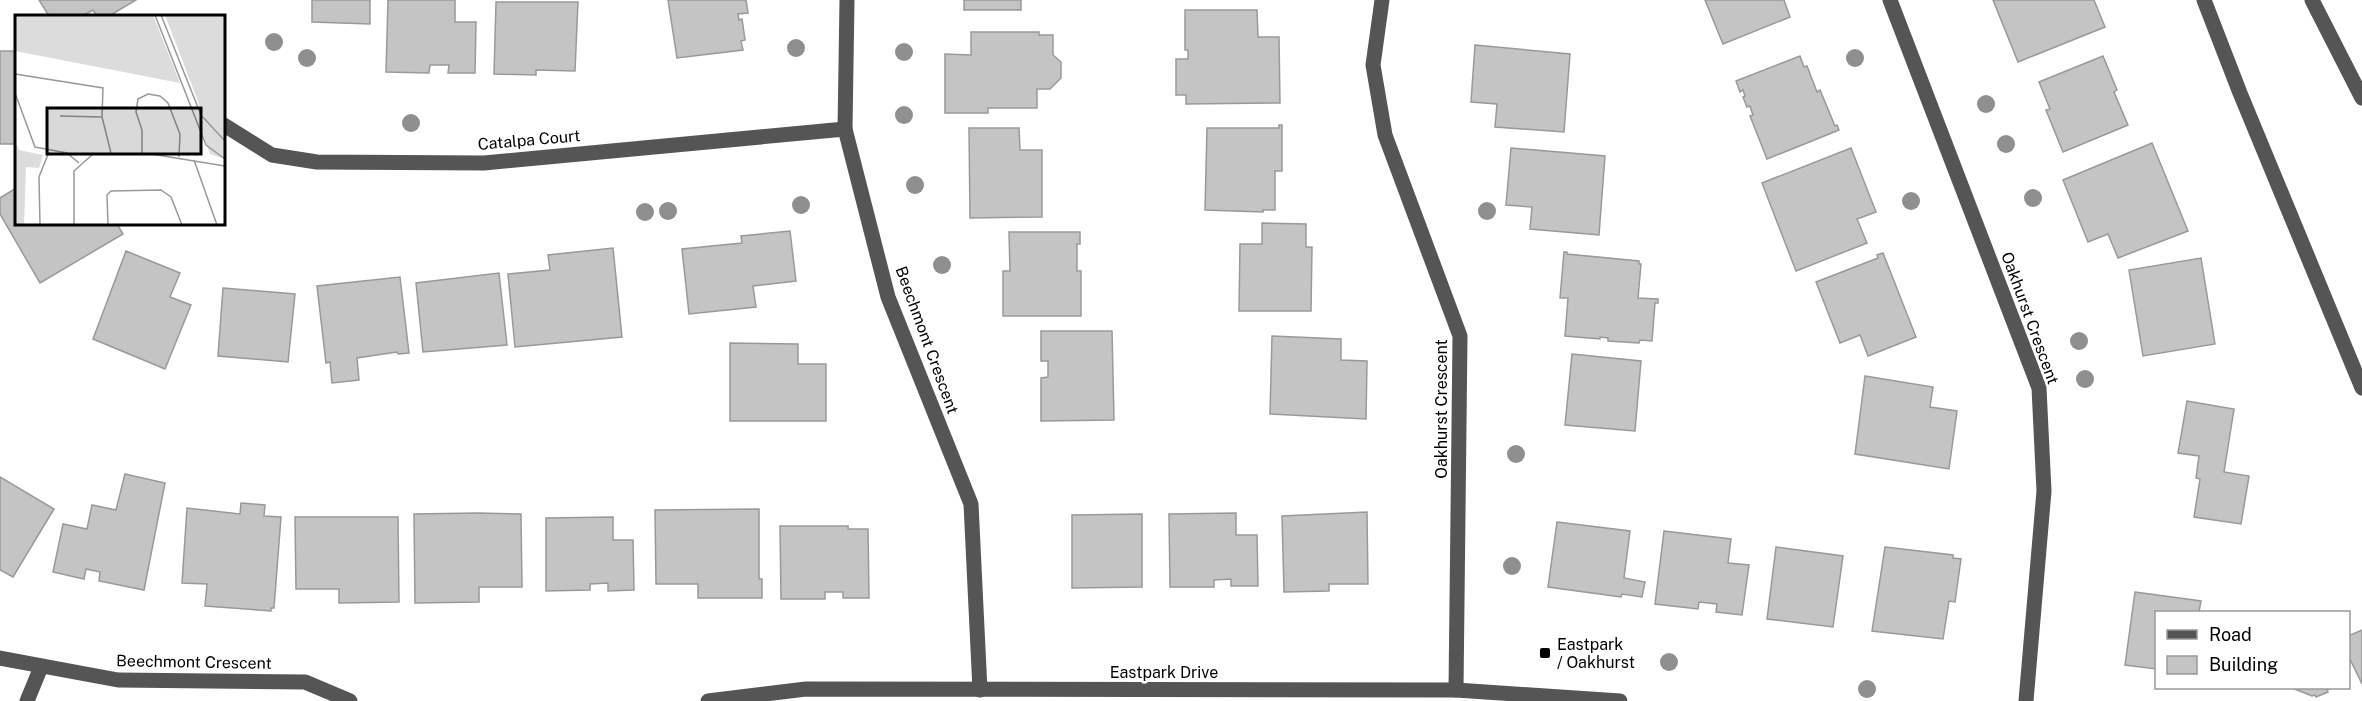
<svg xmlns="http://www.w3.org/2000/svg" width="2362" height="701" font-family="'Public Sans',sans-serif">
<rect width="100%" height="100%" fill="#fff"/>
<g fill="#c4c4c4" stroke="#999" stroke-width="1.5">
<path d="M 39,0 L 136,0 L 109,16 L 97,16 L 93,10 L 82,16 L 49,16 Z"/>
<path d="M 312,0 L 370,0 L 370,24 L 312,22 Z"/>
<path d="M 388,0 L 455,0 L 455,22 L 476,22 L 475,73 L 448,73 L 449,65 L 430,65 L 429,73 L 386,72 Z"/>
<path d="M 668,0 L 746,0 L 748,13 L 738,14 L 739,20 L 742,19 L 745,40 L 741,41 L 743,50 L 677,58 Z"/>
<rect x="964" y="0" width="57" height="10"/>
<path d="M 1705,0 L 1784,0 L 1790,17 L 1723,44 Z"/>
<path d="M 1993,0 L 2094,0 L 2105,27 L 2018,62 Z"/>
<path d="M 496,2 L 578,2 L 575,71 L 536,70 L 536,75 L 494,74 Z"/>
<path d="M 1185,10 L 1257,10 L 1258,37 L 1279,37 L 1280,103 L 1186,104 L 1186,95 L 1176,95 L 1176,59 L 1188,59 L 1188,50 L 1185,50 Z"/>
<path d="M 971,32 L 1039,32 L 1039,35 L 1053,35 L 1053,55 L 1061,62 L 1061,78 L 1050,89 L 1037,89 L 1037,108 L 988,108 L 988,113 L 945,113 L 945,54 L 971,55 Z"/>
<path d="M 1475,45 L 1570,54 L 1564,132 L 1495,127 L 1497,104 L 1471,102 Z"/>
<rect x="0" y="51" width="16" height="93"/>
<path d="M 1800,56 L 1804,67 L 1807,66 L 1817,92 L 1820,90 L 1835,126 L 1837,125 L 1839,130 L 1767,159 L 1750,116 L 1753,115 L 1750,106 L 1747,107 L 1743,97 L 1745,96 L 1743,90 L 1740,92 L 1736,81 Z"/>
<path d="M 2103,56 L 2117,90 L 2114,92 L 2128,125 L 2063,152 L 2046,110 L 2050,109 L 2039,82 Z"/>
<path d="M 1279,125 L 1282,125 L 1282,171 L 1275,171 L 1275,210 L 1263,210 L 1263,212 L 1205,210 L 1207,128 L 1279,128 Z"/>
<path d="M 969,128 L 1019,128 L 1020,150 L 1042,150 L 1042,217 L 970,218 Z"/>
<path d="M 2152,143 L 2188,231 L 2118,258 L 2108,234 L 2088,242 L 2063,180 Z"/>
<path d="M 1511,148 L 1605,156 L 1599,235 L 1530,229 L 1532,207 L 1506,205 Z"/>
<path d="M 1851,148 L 1876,212 L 1857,219 L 1867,243 L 1796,271 L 1762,183 Z"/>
<path d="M 16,188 L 16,224 L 117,224 L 123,234 L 40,283 L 0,214 L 0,198 Z"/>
<path d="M 1262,223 L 1306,224 L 1306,247 L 1312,247 L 1311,311 L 1239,311 L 1240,244 L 1262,244 Z"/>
<path d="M 790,231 L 796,281 L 753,286 L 756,307 L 689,314 L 682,249 L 742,243 L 741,236 Z"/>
<path d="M 1009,232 L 1080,232 L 1080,244 L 1077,244 L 1077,271 L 1081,271 L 1081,316 L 1003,316 L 1003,271 L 1010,271 Z"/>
<path d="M 613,248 L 622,337 L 515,347 L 508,274 L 550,270 L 548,255 Z"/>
<path d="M 126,251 L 180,273 L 170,297 L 191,305 L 165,369 L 93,339 Z"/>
<path d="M 1564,252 L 1567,252 L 1567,254 L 1639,261 L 1639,264 L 1641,264 L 1638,298 L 1658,299 L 1658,303 L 1655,303 L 1652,341 L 1640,340 L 1639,343 L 1608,341 L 1608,338 L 1600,337 L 1600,339 L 1565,336 L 1568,298 L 1560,298 Z"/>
<path d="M 1883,253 L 1916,337 L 1868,356 L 1860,335 L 1840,343 L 1816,282 L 1878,258 L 1877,255 Z"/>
<path d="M 2201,258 L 2215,344 L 2143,356 L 2129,270 Z"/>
<path d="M 499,273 L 507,345 L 423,352 L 416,283 Z"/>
<path d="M 400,277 L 409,353 L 398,354 L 397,352 L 357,358 L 359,380 L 332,383 L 330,362 L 326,363 L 317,286 Z"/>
<path d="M 223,288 L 295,294 L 288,362 L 218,356 Z"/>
<path d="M 1041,331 L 1112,331 L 1114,420 L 1041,421 L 1041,378 L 1048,377 L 1048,361 L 1041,361 Z"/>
<path d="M 1272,336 L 1341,339 L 1341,360 L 1367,361 L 1366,419 L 1270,414 Z"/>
<path d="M 730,343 L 798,344 L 798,364 L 826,364 L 826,421 L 730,421 Z"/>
<path d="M 1572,354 L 1641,361 L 1635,431 L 1565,425 Z"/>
<path d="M 1865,376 L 1933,387 L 1930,407 L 1957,411 L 1949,469 L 1855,454 Z"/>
<path d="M 2187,401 L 2234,409 L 2224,472 L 2249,476 L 2241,524 L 2194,517 L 2200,479 L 2196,478 L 2199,456 L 2178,453 Z"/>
<path d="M 125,474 L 165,483 L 144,590 L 99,581 L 100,572 L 86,569 L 84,579 L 53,572 L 63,524 L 87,529 L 92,505 L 116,510 Z"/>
<path d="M 0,477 L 54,509 L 13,577 L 0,570 Z"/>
<path d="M 241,503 L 265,505 L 264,516 L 281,517 L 274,608 L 271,608 L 271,611 L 205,606 L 207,584 L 182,583 L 187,508 L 240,514 Z"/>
<path d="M 759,509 L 759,579 L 762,579 L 762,598 L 698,598 L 698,584 L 656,584 L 655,510 Z"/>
<path d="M 1367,512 L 1368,584 L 1329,584 L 1329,591 L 1284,592 L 1282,516 Z"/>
<path d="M 478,513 L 521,514 L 522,587 L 479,587 L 479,602 L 415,603 L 414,514 Z"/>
<path d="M 1236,513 L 1236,535 L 1257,535 L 1258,586 L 1231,586 L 1231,579 L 1214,580 L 1214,587 L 1170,587 L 1169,514 Z"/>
<path d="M 1142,514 L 1142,587 L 1072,588 L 1072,515 Z"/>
<path d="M 295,517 L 398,517 L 399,602 L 339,603 L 339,589 L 296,589 Z"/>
<path d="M 613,517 L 613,540 L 633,540 L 634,590 L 608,591 L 608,583 L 590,584 L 590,590 L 546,591 L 546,518 Z"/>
<path d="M 1557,522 L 1630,531 L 1624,578 L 1645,582 L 1642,597 L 1622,594 L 1621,597 L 1548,587 Z"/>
<path d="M 780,526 L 848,526 L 848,529 L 868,529 L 869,598 L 843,598 L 843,592 L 825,592 L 825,599 L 781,599 Z"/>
<path d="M 1664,531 L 1731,539 L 1728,563 L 1749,565 L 1742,615 L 1716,612 L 1717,604 L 1699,602 L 1698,609 L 1655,604 Z"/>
<path d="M 1776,547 L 1843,556 L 1833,627 L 1767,619 Z"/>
<path d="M 1885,547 L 1953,555 L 1953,558 L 1961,559 L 1955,602 L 1949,601 L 1943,639 L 1872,631 Z"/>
<path d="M 2135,592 L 2201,601 L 2199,612 L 2156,612 L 2156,669 L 2125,665 Z"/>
<path d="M 2362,630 L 2362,684 L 2348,655 L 2348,636 Z"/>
<path d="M 2292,688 L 2332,688 L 2327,690 L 2328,692 L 2316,697 L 2315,695 L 2312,696 Z"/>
</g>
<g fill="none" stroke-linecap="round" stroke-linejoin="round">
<g stroke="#555" stroke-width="15">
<path d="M 847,0 L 845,129 L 888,297 L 971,504 L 980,690"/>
<path d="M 1382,0 L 1373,65 L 1385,135 L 1460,336 L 1456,690"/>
<path d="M 1890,0 L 2039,388 L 2044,491 L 2026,701"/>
<path d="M 2204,0 L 2240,93 L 2362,388"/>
<path d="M 2312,0 L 2362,98"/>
<path d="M 224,125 L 272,155 L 317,162 L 484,163 L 845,129"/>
<path d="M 0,658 L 118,680 L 305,682 L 350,701"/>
<path d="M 27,701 L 41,667"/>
<path d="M 708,701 L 806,689 L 1456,690 L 1620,701"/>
</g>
</g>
<g fill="#8f8f8f">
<circle cx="274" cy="42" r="9"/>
<circle cx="796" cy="48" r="9"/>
<circle cx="904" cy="52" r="9"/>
<circle cx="307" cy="58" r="9"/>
<circle cx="1855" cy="58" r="9"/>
<circle cx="1986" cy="104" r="9"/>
<circle cx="904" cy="115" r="9"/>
<circle cx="411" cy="123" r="9"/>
<circle cx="2006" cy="144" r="9"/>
<circle cx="915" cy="185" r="9"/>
<circle cx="2033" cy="198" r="9"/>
<circle cx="1911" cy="201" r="9"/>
<circle cx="801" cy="205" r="9"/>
<circle cx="668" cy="211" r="9"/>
<circle cx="1487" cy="211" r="9"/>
<circle cx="645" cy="212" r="9"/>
<circle cx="942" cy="265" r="9"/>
<circle cx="2079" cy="341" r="9"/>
<circle cx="2085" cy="379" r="9"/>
<circle cx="1516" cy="454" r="9"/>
<circle cx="1512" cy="566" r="9"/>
<circle cx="1669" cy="662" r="9"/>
<circle cx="1867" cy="689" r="9"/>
</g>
<rect fill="#000" stroke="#fff" stroke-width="2" x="1539" y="647" width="12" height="12" rx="3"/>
<g text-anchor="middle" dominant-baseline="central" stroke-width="5" stroke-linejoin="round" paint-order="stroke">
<g font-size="16" fill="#000" stroke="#fff">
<text transform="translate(529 140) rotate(-5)">Catalpa Court</text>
<text transform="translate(2030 318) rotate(70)">Oakhurst Crescent</text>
<text transform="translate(927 340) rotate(70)">Beechmont Crescent</text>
<text transform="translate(1441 409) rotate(-90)">Oakhurst Crescent</text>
<text transform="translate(194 662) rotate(1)">Beechmont Crescent</text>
<text x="1164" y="672">Eastpark Drive</text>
</g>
<g font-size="16" fill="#000" stroke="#fff" text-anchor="start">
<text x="1557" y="644">Eastpark<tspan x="1557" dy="18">/ Oakhurst</tspan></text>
</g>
</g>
<g transform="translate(15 15)">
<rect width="210" height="210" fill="#fff"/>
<path d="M 0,0 L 138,0 L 165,68 L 0,36 ZM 150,0 L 210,0 L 210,144 L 195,139 L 185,111 L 189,102 ZM 0,127 L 4,135 L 28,140 L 24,153 L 11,152 L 9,210 L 0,210 Z" fill="#dcdcdc"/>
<path fill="none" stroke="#999" stroke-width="1.5" d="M 140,0 L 191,130 L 210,144M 146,0 L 186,100 L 210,126M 0,59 L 88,73 L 87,102 L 96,138M 0,78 L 20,132 L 52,138 L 64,148M 45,101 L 87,102M 127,138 L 127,115 L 121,97 L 123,84 L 133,79 L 145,81 L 153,88 L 165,119 L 164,142M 179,145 L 202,210M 25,210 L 24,162 L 34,137M 59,210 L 59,156 L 78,139 L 136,139 L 210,151M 93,210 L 92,180 L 96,176 L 146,175 L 156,182 L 167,210"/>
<path fill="#000" fill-opacity="0.15" stroke="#000" stroke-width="3" d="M 32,93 L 186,93 L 186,139 L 32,139 Z"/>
<rect width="210" height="210" fill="none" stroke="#000" stroke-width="3"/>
</g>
<rect x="2155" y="611" width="195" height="78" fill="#ffffff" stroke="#999999" stroke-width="1.5"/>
<rect x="2167" y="630" width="30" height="9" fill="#555555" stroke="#999999" stroke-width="1.5"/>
<text x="2209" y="641" font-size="18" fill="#000000">Road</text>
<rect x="2167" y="656" width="30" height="18" fill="#c4c4c4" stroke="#999999" stroke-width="1.5"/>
<text x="2209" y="671" font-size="18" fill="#000000">Building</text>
</svg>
